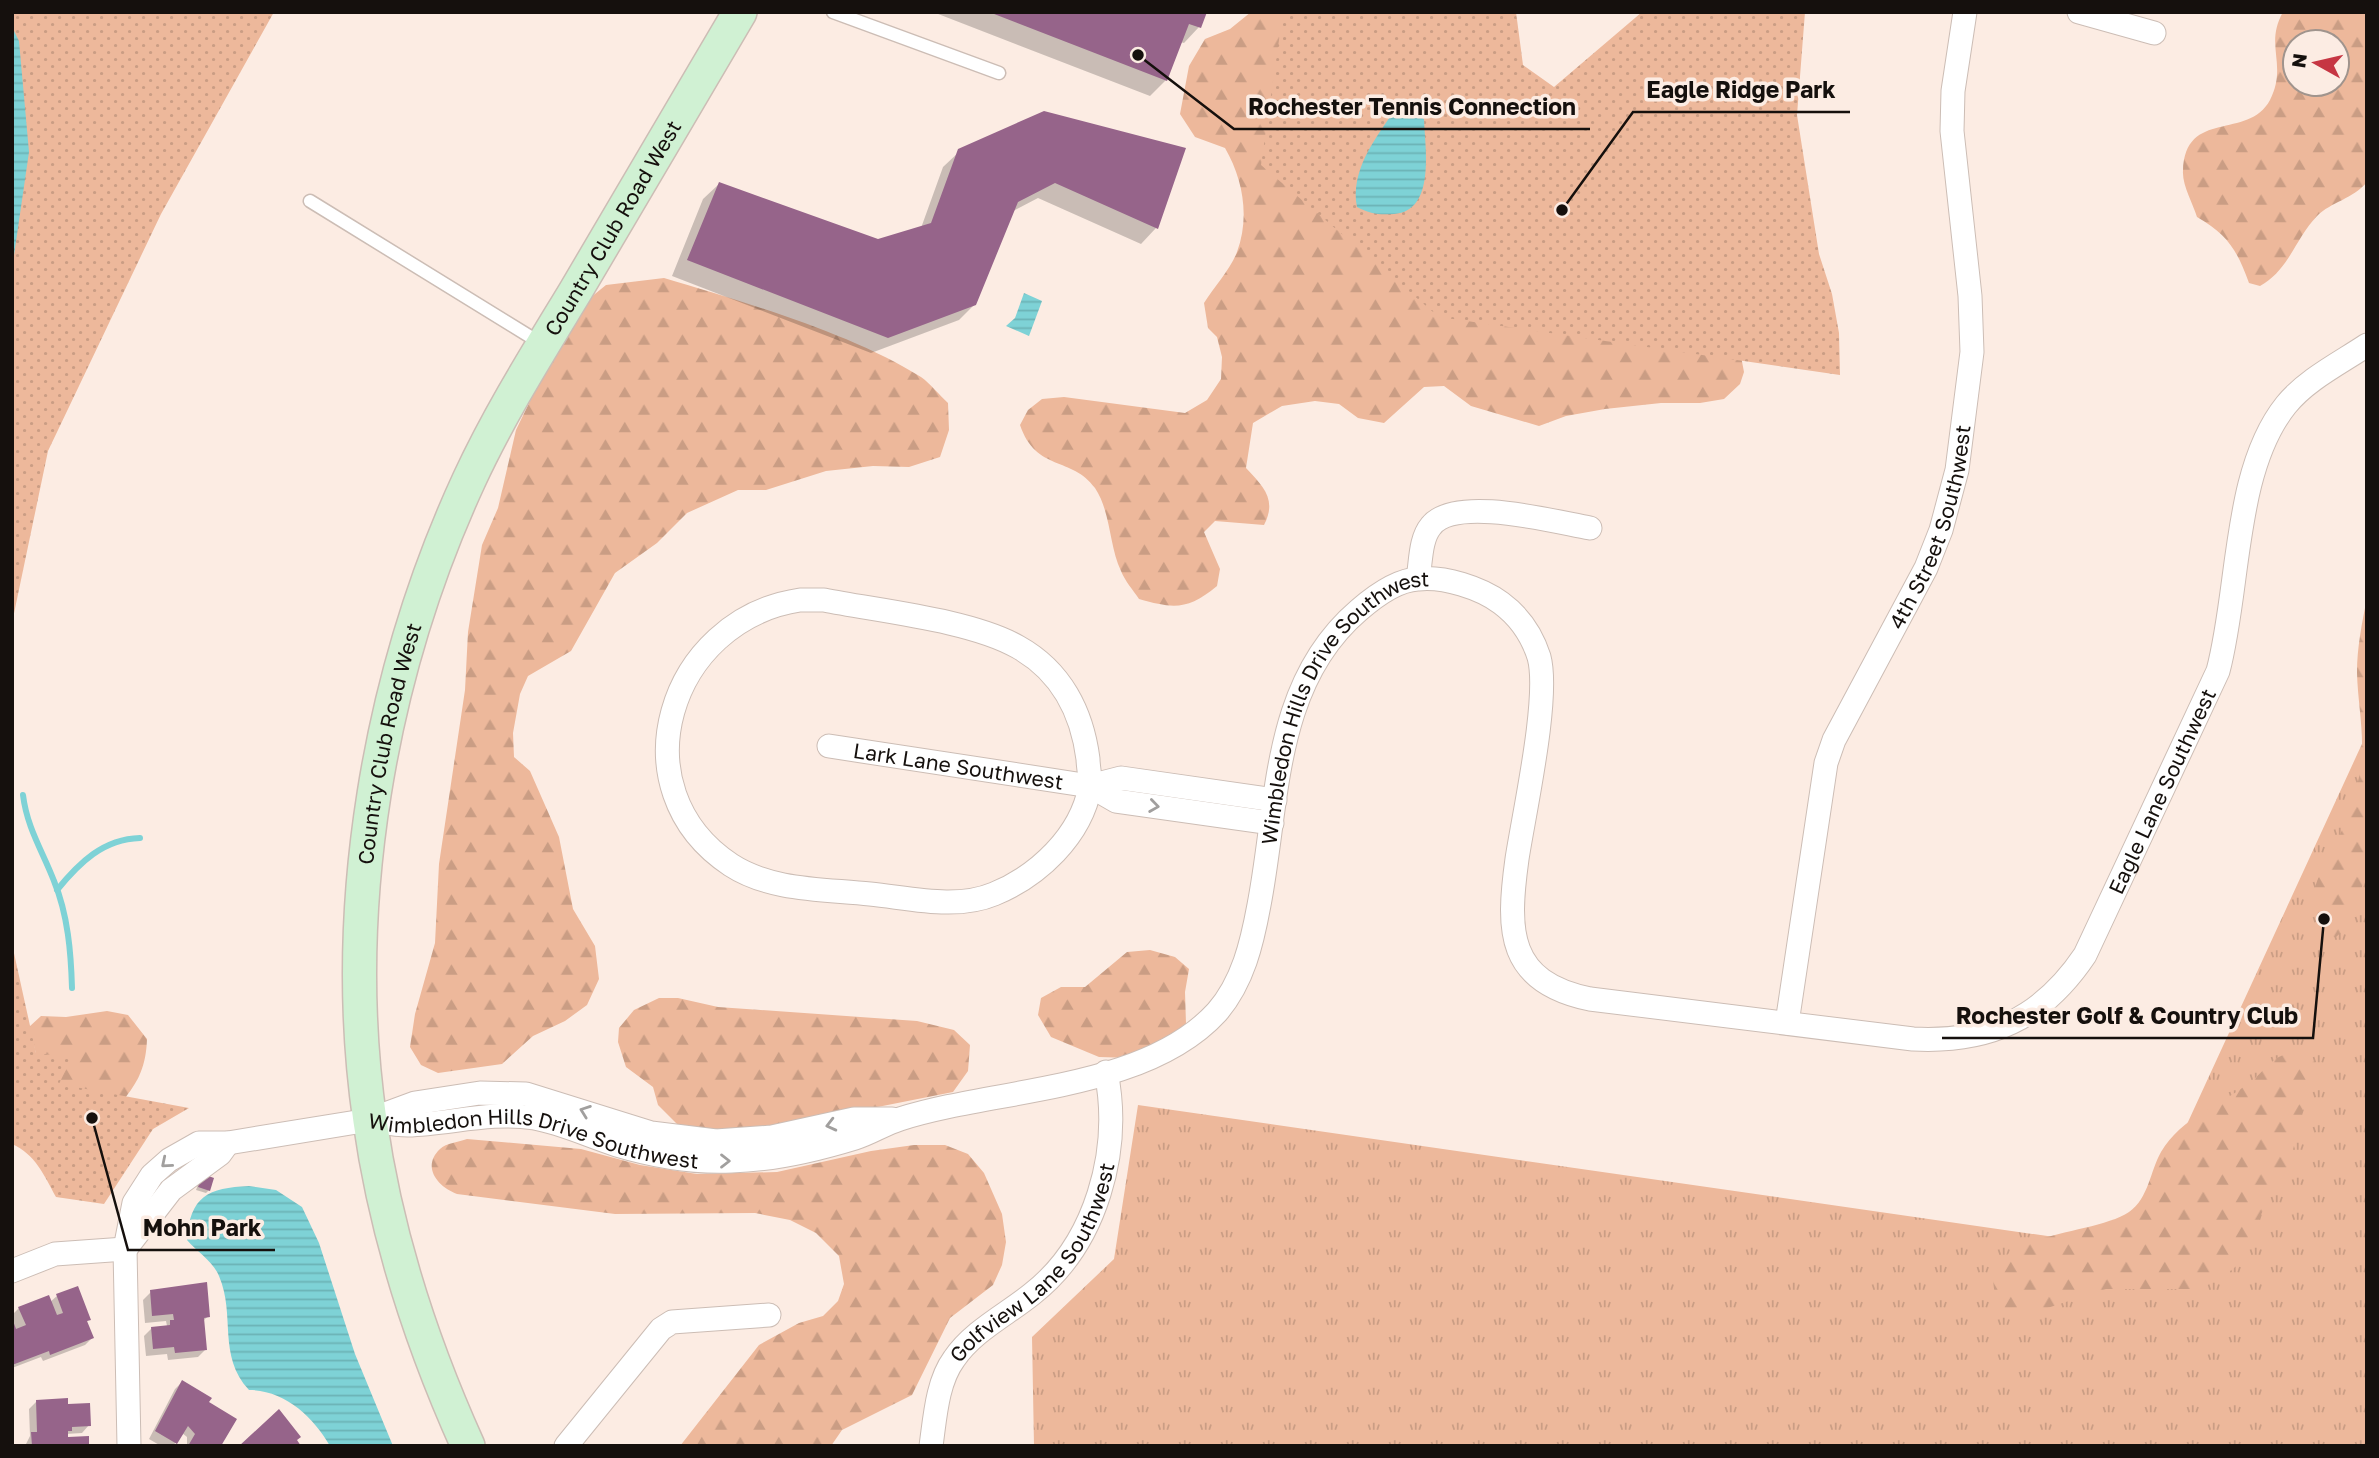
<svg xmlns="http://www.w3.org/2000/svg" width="2379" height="1458" font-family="'Golos Text',sans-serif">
<defs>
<pattern id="grass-tufts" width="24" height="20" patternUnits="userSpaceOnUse" patternTransform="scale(1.75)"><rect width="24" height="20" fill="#edb89b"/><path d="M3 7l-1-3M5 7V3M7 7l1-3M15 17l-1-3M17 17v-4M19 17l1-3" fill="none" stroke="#ca9d84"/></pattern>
<pattern id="forest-firs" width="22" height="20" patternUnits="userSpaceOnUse" patternTransform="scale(1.75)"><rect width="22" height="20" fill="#edb89b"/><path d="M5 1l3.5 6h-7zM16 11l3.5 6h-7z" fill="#ca9d84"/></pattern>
<pattern id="park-dots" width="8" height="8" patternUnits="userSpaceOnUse" patternTransform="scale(1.75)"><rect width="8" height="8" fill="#edb89b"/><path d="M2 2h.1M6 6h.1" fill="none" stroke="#ca9d84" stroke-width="1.8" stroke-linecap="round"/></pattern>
<pattern id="water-rules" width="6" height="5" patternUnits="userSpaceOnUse" patternTransform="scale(1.75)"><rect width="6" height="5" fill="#7ed2d6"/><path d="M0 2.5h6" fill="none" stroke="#6cb3b6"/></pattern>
</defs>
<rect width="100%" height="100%" fill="#fcece3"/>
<path fill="url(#grass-tufts)" d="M 2367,733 L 2367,1446 L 1034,1446 L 1032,1337 L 1114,1259 L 1138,1105 L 2130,1248 Z"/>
<g fill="url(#forest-firs)" fill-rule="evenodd">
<path d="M 1251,12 L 1300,12 L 1739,346 L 1744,372 L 1740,384 L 1724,399 L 1700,403 L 1661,403 L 1605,409 L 1566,416 L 1539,426 L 1471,406 L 1444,386 L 1424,387 L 1384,423 L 1358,418 L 1339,404 L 1315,401 L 1282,406 L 1253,423 L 1246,468 C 1264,487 1277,500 1264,525 L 1215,521 L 1204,532 L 1220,569 L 1217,586 C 1188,610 1174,609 1139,599 C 1133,590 1125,581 1121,571 C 1109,546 1111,512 1095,488 C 1072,456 1036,472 1020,425 L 1028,410 L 1042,399 L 1064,397 L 1185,413 L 1207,400 L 1221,379 L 1222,357 L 1217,337 L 1208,328 L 1204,303 C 1214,287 1230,270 1237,252 C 1250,217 1243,179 1225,148 L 1195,137 L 1180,114 L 1189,66 L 1205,39 L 1230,29 Z"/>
<path d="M 2283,12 L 2367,12 L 2367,182 C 2353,199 2331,202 2317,216 C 2295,239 2289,270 2260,286 L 2249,283 C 2237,250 2228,235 2197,217 C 2193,204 2182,185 2183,171 C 2185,108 2248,141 2270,100 C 2288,64 2264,46 2283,12 ZM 2337,42 L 2337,84 L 2295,84 L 2295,42 Z"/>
<path d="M 664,278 C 744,302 851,333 921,377 C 931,384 939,395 948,403 L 949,430 L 940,457 L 909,467 L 873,466 L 826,471 L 766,490 L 738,490 L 687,513 L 657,543 L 615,573 L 571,651 L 528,676 L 520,694 L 513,733 L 514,757 L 530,771 L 559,837 L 573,909 L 595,946 L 599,979 L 587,1005 L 565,1021 L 533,1036 L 502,1064 L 438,1073 L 421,1065 L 410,1047 L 415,1014 L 435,943 L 439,864 L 465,690 L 468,632 L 482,545 L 498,508 L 516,430 L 542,376 L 590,298 L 606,285 Z"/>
<path d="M 2367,598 L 2367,872 L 2349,925 L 2336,937 L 2325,935 C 2301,897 2319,877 2337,841 C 2346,823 2352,804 2357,785 C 2368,748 2358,710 2357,673 C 2357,647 2362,623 2367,598 Z"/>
<path d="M 1150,950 L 1175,957 L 1189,969 L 1185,992 L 1186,1024 L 1170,1041 L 1131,1058 L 1099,1057 L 1051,1037 L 1038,1015 L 1041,998 L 1061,987 L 1085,987 L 1127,952 Z"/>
<path d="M 659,998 L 678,998 L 718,1007 L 917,1021 L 954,1030 L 970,1045 L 968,1071 L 953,1092 L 782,1126 L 725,1132 L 681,1128 L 658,1105 L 653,1087 L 626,1067 L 618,1042 L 619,1028 L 634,1010 Z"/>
<path d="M 107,1011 L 128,1015 L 147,1039 C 146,1066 139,1081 122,1102 L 71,1096 L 40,1069 L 29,1027 L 41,1016 L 66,1017 Z"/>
<path d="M 2301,1050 L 2312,1056 L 2316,1072 L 2307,1093 L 2288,1170 L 2268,1199 L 2239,1264 L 2220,1279 L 2198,1289 L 2106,1289 L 2038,1311 L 2002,1310 C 1959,1230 2089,1239 2129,1212 C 2149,1198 2150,1171 2161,1152 C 2182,1117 2218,1107 2249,1083 C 2271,1066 2269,1056 2301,1050 Z"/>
<path d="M 467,1139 L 581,1149 L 640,1165 L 697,1174 L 777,1172 L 871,1151 L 914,1145 L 945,1145 L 968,1154 L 984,1173 L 1002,1214 L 1006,1242 L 1002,1265 L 993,1285 L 950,1318 L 912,1395 L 842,1430 L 831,1446 L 680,1446 L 759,1345 L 799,1323 L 823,1316 L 838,1301 L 844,1284 L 839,1256 L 816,1233 L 790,1220 L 755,1213 L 615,1214 L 457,1194 C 438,1187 421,1167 440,1149 C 446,1143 459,1142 467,1139 Z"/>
</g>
<g fill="url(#park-dots)">
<path d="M 12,12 L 274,12 L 161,214 L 48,451 L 12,623 Z"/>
<path d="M 1283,12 L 1516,12 L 1523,65 L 1554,87 L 1642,12 L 1805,12 L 1797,115 L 1819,254 L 1832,294 L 1839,333 L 1840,375 L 1439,317 L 1261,165 Z"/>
<path d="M 12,944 L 36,1053 L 71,1058 L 59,1084 L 189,1108 L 153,1129 L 104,1204 L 56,1197 C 44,1175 35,1154 12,1144 Z"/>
</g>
<g fill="url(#water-rules)">
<path d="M 12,27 L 19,41 L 29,152 L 12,269 Z"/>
<path d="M 1394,111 L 1407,111 L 1424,119 C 1425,148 1436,211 1394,214 C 1378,215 1371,214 1357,207 C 1350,171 1375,139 1394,111 Z"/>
<path d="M 1024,293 L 1042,301 L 1029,336 L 1006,326 L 1015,318 Z"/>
<path d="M 249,1186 L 276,1190 L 302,1207 L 319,1243 L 355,1354 L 393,1446 L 330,1446 C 313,1416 284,1390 249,1390 C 217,1355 236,1316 219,1276 C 213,1261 197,1252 187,1240 C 190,1196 208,1188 249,1186 Z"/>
</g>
<g fill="#0003">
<path d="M 933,12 L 1205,12 L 1199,27 L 1184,43 L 1180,42 L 1166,80 L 1150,96 Z"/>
<path d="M 1044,112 L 1156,228 L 1141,244 L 1038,198 L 1013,211 L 975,304 L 959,320 L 871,353 L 672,276 L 703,199 L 719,184 L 878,241 L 921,228 L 943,167 L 960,151 Z"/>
<path d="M 200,1179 L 209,1190 L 206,1193 L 196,1190 Z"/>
<path d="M 151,1292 L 208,1316 L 203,1321 L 206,1349 L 198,1357 L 168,1360 L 167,1354 L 146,1356 L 144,1336 L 152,1328 L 167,1326 L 166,1321 L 145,1323 L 143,1300 Z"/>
<path d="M 57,1296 L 89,1319 L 86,1323 L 92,1338 L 85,1345 L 43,1361 L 41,1357 L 12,1368 L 12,1315 L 19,1308 L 50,1302 Z"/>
<path d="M 182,1382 L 207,1403 L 219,1446 L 187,1446 L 187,1437 L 182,1433 L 173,1446 L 161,1446 L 149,1439 L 175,1389 Z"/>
<path d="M 36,1402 L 67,1406 L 89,1425 L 82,1433 L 66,1434 L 67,1439 L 88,1446 L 25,1446 L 30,1436 L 29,1409 Z"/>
</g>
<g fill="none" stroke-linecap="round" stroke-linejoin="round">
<g stroke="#7ed2d6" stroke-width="6">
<path d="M 23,795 C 27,828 43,852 54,881 C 68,915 71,953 72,988"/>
<path d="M 57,890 C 79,863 103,839 140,838"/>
</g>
</g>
<g fill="#96648a">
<path d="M 989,12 L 1207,12 L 1201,28 L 1189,24 L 1167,81 Z"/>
<path d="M 1044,111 L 1186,148 L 1158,229 L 1055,183 L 1018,202 L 976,305 L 888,338 L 687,260 L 719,182 L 878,239 L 931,223 L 958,149 Z"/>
<path d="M 203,1174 L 214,1178 L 210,1191 L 198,1187 Z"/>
<path d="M 207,1282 L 210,1317 L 204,1318 L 207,1350 L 175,1353 L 174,1347 L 153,1349 L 151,1327 L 170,1325 L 170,1320 L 174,1320 L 173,1314 L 152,1316 L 150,1290 Z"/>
<path d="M 78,1286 L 91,1320 L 87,1321 L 94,1338 L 50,1355 L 49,1351 L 12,1365 L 12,1318 L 16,1329 L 26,1325 L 18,1307 L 49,1295 L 57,1315 L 63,1313 L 56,1294 Z"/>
<path d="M 182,1380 L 212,1398 L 209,1402 L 237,1419 L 221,1446 L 188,1446 L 195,1434 L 188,1426 L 177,1444 L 155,1431 Z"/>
<path d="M 68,1398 L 68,1404 L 90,1403 L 91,1426 L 72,1427 L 72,1431 L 68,1431 L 68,1437 L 89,1436 L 89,1446 L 32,1446 L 31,1432 L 37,1432 L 36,1400 Z"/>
<path d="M 279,1409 L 301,1437 L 297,1440 L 301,1446 L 239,1446 Z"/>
</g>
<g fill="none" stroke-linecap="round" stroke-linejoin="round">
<g stroke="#ccbdb5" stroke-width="15">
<g id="lane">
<path d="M 833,12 L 999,73"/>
<path d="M 310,201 L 542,344"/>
</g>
</g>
<g stroke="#ccbdb5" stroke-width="25">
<g id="street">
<path d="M 2079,12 L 2154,33"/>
<path d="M 1418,578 C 1421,562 1420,539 1431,526 C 1455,495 1555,522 1590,528"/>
<path d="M 800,600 L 824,600 C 879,611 971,620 1018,647 C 1061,671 1082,712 1088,759 C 1088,767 1091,779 1090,787 C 1081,836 1038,876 994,894 C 956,910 910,898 870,894 C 824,889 771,891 731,865 C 616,789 668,620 800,600 Z"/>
<path id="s1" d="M 829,746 L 1090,786 L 1116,801 L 1272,823"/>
<path d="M 1090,786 L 1121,778 L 1275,800"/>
<path id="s2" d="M 1787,1023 L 1826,763 L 1834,740 L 1926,568 L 1941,530 L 1957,470 L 1972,352 L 1970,296 L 1952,131 L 1953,91 L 1965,12"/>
<path id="s3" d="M 369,1120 C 382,1122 395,1125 408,1125 C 449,1124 492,1111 534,1118 C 562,1123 589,1136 617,1145 C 654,1156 693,1163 732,1161 C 773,1160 816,1150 855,1138 C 871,1133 884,1124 900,1119 C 997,1088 1145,1091 1217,1012 C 1243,982 1252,943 1259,905 C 1279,802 1272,684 1359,610 C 1374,597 1397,580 1418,579 C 1444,576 1481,588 1501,603 C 1520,617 1532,635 1539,657 C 1550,697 1524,813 1517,859 C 1507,931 1507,982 1590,999 L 1913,1039 C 1989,1043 2042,1019 2085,955 L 2218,671 C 2240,589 2233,471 2286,405 C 2306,380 2340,363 2367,345"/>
<path d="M 127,1247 L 171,1190 L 220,1154 L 228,1143"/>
<path d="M 12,1271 L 55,1254 L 125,1249"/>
<path d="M 129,1446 L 125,1249 L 134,1203 L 152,1175 L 169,1160 L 199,1143 L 228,1143 L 369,1120 L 415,1103 L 480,1093 L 526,1094 L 651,1133 L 716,1141 L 772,1137 L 854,1119 L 892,1119"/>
<path d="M 566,1446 L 661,1329 L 672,1322 L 769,1315"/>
<path id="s4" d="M 931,1446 C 935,1418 937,1382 954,1359 C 973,1331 1006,1315 1032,1294 C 1096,1244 1122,1151 1106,1072"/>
</g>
</g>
<g stroke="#ccbdb5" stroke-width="36">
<g id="secondary">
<path id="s5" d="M 468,1446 C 421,1342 386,1235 370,1121 C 339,908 379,675 469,480 C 499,415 538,353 575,292 C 630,199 685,105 740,12"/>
</g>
</g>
<use href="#lane" stroke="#fff" stroke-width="12"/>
<use href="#street" stroke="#fff" stroke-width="23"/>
<use href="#secondary" stroke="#d0f1d3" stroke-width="33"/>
</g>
<defs><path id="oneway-chevron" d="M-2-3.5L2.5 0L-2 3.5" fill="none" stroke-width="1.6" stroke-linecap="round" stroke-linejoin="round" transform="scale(1.75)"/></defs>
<g stroke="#a19f9e">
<use href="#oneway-chevron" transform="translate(1154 806) rotate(8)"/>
<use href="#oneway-chevron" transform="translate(585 1111) rotate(-160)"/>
<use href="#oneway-chevron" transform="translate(831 1125) rotate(166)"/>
<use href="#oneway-chevron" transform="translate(725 1161)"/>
<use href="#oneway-chevron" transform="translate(166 1163) rotate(140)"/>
</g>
<g text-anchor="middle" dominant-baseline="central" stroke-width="7" stroke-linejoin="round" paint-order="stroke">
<g font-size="21" fill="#15100d" stroke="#fcece3">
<text stroke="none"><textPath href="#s5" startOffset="1288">Country Club Road West</textPath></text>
<text stroke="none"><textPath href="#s2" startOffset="523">4th Street Southwest</textPath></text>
<text stroke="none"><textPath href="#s3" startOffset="1230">Wimbledon Hills Drive Southwest</textPath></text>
<text stroke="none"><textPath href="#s5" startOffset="721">Country Club Road West</textPath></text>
<text stroke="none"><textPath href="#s1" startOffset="131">Lark Lane Southwest</textPath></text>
<text stroke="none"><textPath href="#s3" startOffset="2637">Eagle Lane Southwest</textPath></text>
<text stroke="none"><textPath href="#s3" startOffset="168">Wimbledon Hills Drive Southwest</textPath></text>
<text stroke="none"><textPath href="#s4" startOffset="219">Golfview Lane Southwest</textPath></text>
</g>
</g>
<path fill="none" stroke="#15100d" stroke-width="2.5" d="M1562 210L1633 112H1850M1138 55L1234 129H1590M2324 919L2313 1038H1942M92 1118L128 1250H275"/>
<g fill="#15100d" stroke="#fcece3" stroke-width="2.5">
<circle cx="1562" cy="210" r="7"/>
<circle cx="1138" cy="55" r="7"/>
<circle cx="2324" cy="919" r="7"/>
<circle cx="92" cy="1118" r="7"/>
</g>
<g font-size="23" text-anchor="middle" font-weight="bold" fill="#15100d" stroke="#fcece3" stroke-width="7" stroke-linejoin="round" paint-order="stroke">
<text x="1741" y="98">Eagle Ridge Park</text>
<text x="1412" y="115">Rochester Tennis Connection</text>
<text x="2127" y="1024">Rochester Golf &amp; Country Club</text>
<text x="202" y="1236">Mohn Park</text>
</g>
<rect width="2379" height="1458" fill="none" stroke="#15100d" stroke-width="28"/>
<g transform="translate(2316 63) rotate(278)"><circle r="33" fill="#fcece3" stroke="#a0948d" stroke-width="2"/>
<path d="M0-5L12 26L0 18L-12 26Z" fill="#c63643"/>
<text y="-10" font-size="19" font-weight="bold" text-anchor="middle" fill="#15100d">N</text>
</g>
</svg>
